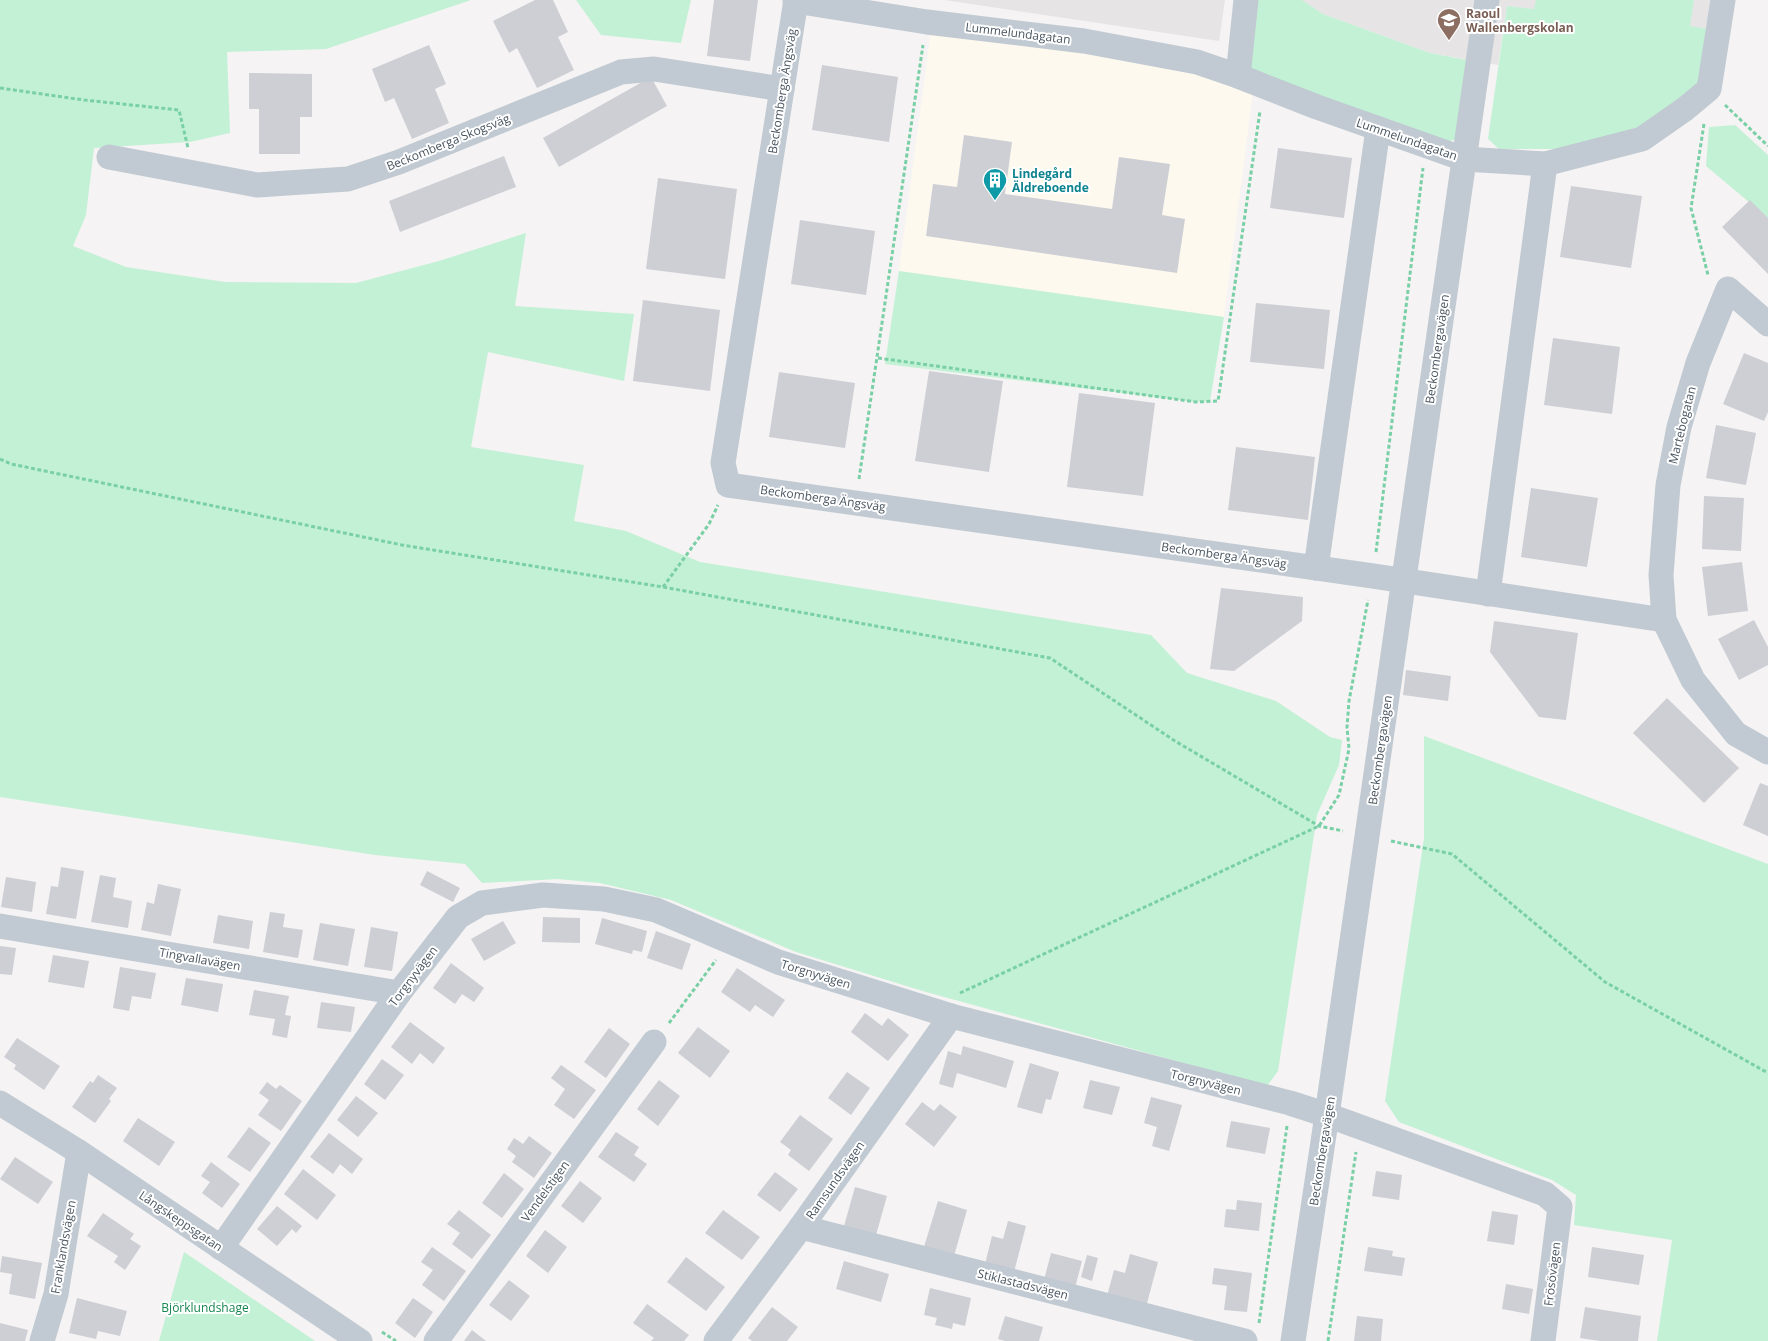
<svg xmlns="http://www.w3.org/2000/svg" width="1768" height="1341" font-family="'Open Sans',sans-serif">
<rect width="100%" height="100%" fill="#f5f3f3"/>
<path fill="#fdf9ef" d="M 931,29 L 1197,70 L 1253,92 L 1224,317 L 899,271 Z"/>
<g fill="#e6e4e5">
<path d="M 944,0 L 1225,0 L 1219,41 Z"/>
<path d="M 1302,0 L 1713,0 L 1708,29 L 1507,6 L 1498,65 L 1430,53 L 1323,14 Z"/>
</g>
<g fill="#c3f1d5">
<path d="M 0,0 L 471,0 L 326,49 L 227,52 L 230,133 L 190,142 L 94,148 L 86,215 L 73,246 L 126,267 L 225,282 L 356,283 L 439,261 L 526,233 L 515,306 L 634,314 L 624,381 L 488,352 L 471,447 L 584,465 L 574,521 L 626,531 L 700,562 L 1151,635 L 1187,673 L 1276,701 L 1330,737 L 1342,740 L 1339,765 L 1317,815 L 1278,1071 L 1267,1086 L 926,992 L 796,952 L 671,900 L 600,883 L 558,879 L 482,883 L 465,864 L 375,855 L 0,797 Z"/>
<path d="M 576,0 L 691,0 L 681,43 L 601,35 Z"/>
<path d="M 1258,0 L 1302,0 L 1323,14 L 1430,53 L 1467,60 L 1457,139 L 1443,143 L 1248,68 Z"/>
<path d="M 1536,0 L 1694,0 L 1690,26 L 1708,29 L 1699,85 L 1639,127 L 1566,149 L 1499,149 L 1488,139 L 1507,6 L 1534,9 Z"/>
<path d="M 1735,125 L 1768,155 L 1768,218 L 1706,166 L 1709,127 Z"/>
<path d="M 899,271 L 1224,317 L 1210,401 L 1196,402 L 885,364 Z"/>
<path d="M 1424,736 L 1768,864 L 1768,1341 L 1657,1341 L 1672,1240 L 1574,1225 L 1576,1195 L 1552,1180 L 1399,1122 L 1385,1101 L 1424,838 Z"/>
<path d="M 184,1252 L 315,1341 L 159,1341 Z"/>
</g>
<g fill="#cdcfd5">
<path d="M 535,0 L 553,0 L 568,32 L 558,37 L 574,70 L 537,88 L 517,48 L 509,53 L 493,21 Z"/>
<path d="M 714,0 L 758,0 L 750,61 L 707,56 Z"/>
<path d="M 429,45 L 446,84 L 435,89 L 449,123 L 412,139 L 394,98 L 385,102 L 372,69 Z"/>
<path d="M 822,65 L 898,77 L 889,142 L 812,130 Z"/>
<path d="M 249,73 L 312,74 L 312,117 L 300,117 L 300,154 L 259,154 L 259,109 L 249,109 Z"/>
<path d="M 651,77 L 667,106 L 559,167 L 543,138 Z"/>
<path d="M 964,135 L 1012,142 L 1005,194 L 1112,209 L 1119,157 L 1170,164 L 1162,215 L 1185,219 L 1177,273 L 926,236 L 933,184 L 957,187 Z"/>
<path d="M 1278,148 L 1352,158 L 1344,218 L 1270,208 Z"/>
<path d="M 504,156 L 516,187 L 400,232 L 389,201 Z"/>
<path d="M 658,178 L 737,189 L 725,279 L 646,269 Z"/>
<path d="M 1571,186 L 1642,196 L 1631,268 L 1560,257 Z"/>
<path d="M 1750,200 L 1768,218 L 1768,274 L 1722,227 Z"/>
<path d="M 800,220 L 875,231 L 866,295 L 791,284 Z"/>
<path d="M 643,300 L 720,310 L 710,391 L 633,381 Z"/>
<path d="M 1256,303 L 1330,310 L 1324,369 L 1250,362 Z"/>
<path d="M 1553,338 L 1620,347 L 1612,414 L 1544,405 Z"/>
<path d="M 1744,353 L 1768,363 L 1768,412 L 1764,421 L 1723,404 Z"/>
<path d="M 929,371 L 1003,381 L 989,472 L 915,461 Z"/>
<path d="M 779,372 L 855,383 L 845,448 L 769,437 Z"/>
<path d="M 1079,393 L 1155,403 L 1143,496 L 1067,487 Z"/>
<path d="M 1716,425 L 1756,433 L 1746,485 L 1706,478 Z"/>
<path d="M 1236,447 L 1315,457 L 1308,520 L 1228,510 Z"/>
<path d="M 1531,488 L 1598,498 L 1587,567 L 1521,557 Z"/>
<path d="M 1704,496 L 1744,498 L 1741,551 L 1702,549 Z"/>
<path d="M 1742,562 L 1748,611 L 1708,616 L 1702,567 Z"/>
<path d="M 1221,588 L 1303,597 L 1302,621 L 1234,671 L 1210,669 Z"/>
<path d="M 1754,620 L 1768,647 L 1768,665 L 1739,680 L 1718,639 Z"/>
<path d="M 1494,621 L 1578,633 L 1566,720 L 1539,717 L 1490,652 Z"/>
<path d="M 1406,670 L 1451,676 L 1448,701 L 1403,695 Z"/>
<path d="M 1667,698 L 1739,768 L 1704,803 L 1633,733 Z"/>
<path d="M 1760,783 L 1768,786 L 1768,836 L 1743,825 Z"/>
<path d="M 61,867 L 84,871 L 76,919 L 46,914 L 51,886 L 58,887 Z"/>
<path d="M 427,871 L 460,888 L 453,902 L 420,885 Z"/>
<path d="M 100,875 L 116,878 L 113,897 L 132,901 L 128,928 L 91,922 Z"/>
<path d="M 6,877 L 36,882 L 32,912 L 1,907 Z"/>
<path d="M 158,884 L 181,889 L 171,936 L 141,930 L 147,902 L 154,904 Z"/>
<path d="M 270,912 L 285,914 L 283,927 L 303,930 L 298,958 L 263,952 Z"/>
<path d="M 218,915 L 253,921 L 249,949 L 213,943 Z"/>
<path d="M 543,917 L 580,918 L 580,943 L 542,942 Z"/>
<path d="M 602,918 L 647,931 L 642,952 L 633,950 L 632,954 L 595,944 Z"/>
<path d="M 503,921 L 516,943 L 484,961 L 471,939 Z"/>
<path d="M 320,923 L 355,929 L 348,966 L 313,960 Z"/>
<path d="M 371,927 L 398,932 L 392,971 L 364,967 Z"/>
<path d="M 656,931 L 691,944 L 682,970 L 647,958 Z"/>
<path d="M 0,946 L 16,948 L 12,975 L 0,974 Z"/>
<path d="M 53,955 L 89,961 L 84,988 L 48,982 Z"/>
<path d="M 451,963 L 484,988 L 474,1002 L 462,994 L 455,1004 L 433,988 Z"/>
<path d="M 120,967 L 156,973 L 151,999 L 132,996 L 129,1011 L 113,1008 Z"/>
<path d="M 737,968 L 785,1000 L 773,1017 L 755,1005 L 750,1012 L 721,992 Z"/>
<path d="M 186,978 L 223,984 L 218,1012 L 181,1005 Z"/>
<path d="M 254,990 L 289,996 L 285,1015 L 291,1016 L 287,1038 L 272,1035 L 275,1019 L 249,1015 Z"/>
<path d="M 321,1002 L 355,1007 L 351,1032 L 317,1028 Z"/>
<path d="M 865,1013 L 882,1026 L 888,1018 L 909,1035 L 888,1061 L 851,1032 Z"/>
<path d="M 410,1022 L 445,1048 L 433,1064 L 420,1053 L 412,1064 L 391,1047 Z"/>
<path d="M 698,1027 L 730,1051 L 710,1078 L 678,1053 Z"/>
<path d="M 609,1028 L 630,1044 L 606,1078 L 584,1062 Z"/>
<path d="M 17,1038 L 60,1066 L 44,1090 L 14,1069 L 16,1065 L 4,1057 Z"/>
<path d="M 963,1046 L 1014,1061 L 1006,1088 L 957,1073 L 953,1088 L 939,1084 L 948,1051 L 961,1055 Z"/>
<path d="M 382,1059 L 404,1075 L 385,1100 L 364,1084 Z"/>
<path d="M 1030,1063 L 1059,1072 L 1051,1100 L 1046,1099 L 1042,1114 L 1017,1107 Z"/>
<path d="M 561,1065 L 596,1090 L 574,1119 L 554,1105 L 565,1089 L 551,1078 Z"/>
<path d="M 847,1072 L 870,1088 L 851,1115 L 828,1098 Z"/>
<path d="M 98,1075 L 117,1088 L 109,1099 L 111,1101 L 95,1123 L 72,1107 L 90,1081 L 93,1083 Z"/>
<path d="M 659,1080 L 680,1096 L 658,1126 L 637,1109 Z"/>
<path d="M 1090,1080 L 1120,1087 L 1112,1115 L 1083,1108 Z"/>
<path d="M 267,1082 L 276,1089 L 280,1085 L 302,1101 L 281,1131 L 258,1115 L 269,1100 L 259,1093 Z"/>
<path d="M 356,1096 L 378,1113 L 358,1137 L 337,1120 Z"/>
<path d="M 1151,1097 L 1182,1105 L 1169,1151 L 1152,1146 L 1157,1127 L 1144,1123 Z"/>
<path d="M 922,1102 L 934,1111 L 940,1104 L 957,1117 L 934,1147 L 905,1124 Z"/>
<path d="M 800,1115 L 833,1139 L 809,1171 L 788,1155 L 791,1150 L 780,1142 Z"/>
<path d="M 138,1118 L 175,1142 L 159,1166 L 123,1141 Z"/>
<path d="M 1231,1121 L 1270,1128 L 1265,1154 L 1226,1147 Z"/>
<path d="M 249,1127 L 271,1143 L 250,1172 L 227,1157 Z"/>
<path d="M 616,1132 L 639,1147 L 634,1155 L 647,1164 L 634,1182 L 598,1157 Z"/>
<path d="M 329,1133 L 363,1159 L 352,1174 L 340,1164 L 333,1174 L 310,1157 Z"/>
<path d="M 529,1136 L 552,1153 L 534,1178 L 512,1162 L 516,1156 L 507,1149 L 514,1138 L 523,1144 Z"/>
<path d="M 15,1157 L 53,1182 L 38,1204 L 0,1179 Z"/>
<path d="M 211,1162 L 240,1184 L 222,1208 L 202,1193 L 210,1182 L 201,1176 Z"/>
<path d="M 303,1169 L 336,1195 L 317,1220 L 284,1194 Z"/>
<path d="M 1376,1171 L 1402,1175 L 1399,1200 L 1372,1196 Z"/>
<path d="M 775,1172 L 798,1189 L 780,1212 L 757,1195 Z"/>
<path d="M 504,1173 L 524,1189 L 502,1218 L 482,1203 Z"/>
<path d="M 580,1181 L 602,1198 L 583,1223 L 561,1206 Z"/>
<path d="M 855,1187 L 887,1196 L 876,1235 L 844,1226 Z"/>
<path d="M 1237,1200 L 1262,1203 L 1259,1231 L 1224,1227 L 1226,1209 L 1236,1210 Z"/>
<path d="M 938,1201 L 967,1210 L 954,1256 L 924,1247 Z"/>
<path d="M 277,1206 L 302,1226 L 296,1233 L 292,1229 L 277,1246 L 257,1229 Z"/>
<path d="M 459,1210 L 491,1235 L 472,1259 L 452,1244 L 460,1233 L 447,1224 Z"/>
<path d="M 723,1210 L 760,1237 L 742,1260 L 705,1233 Z"/>
<path d="M 1492,1211 L 1518,1215 L 1514,1245 L 1487,1241 Z"/>
<path d="M 103,1213 L 134,1234 L 130,1239 L 141,1246 L 125,1270 L 114,1262 L 118,1256 L 87,1236 Z"/>
<path d="M 1008,1221 L 1026,1226 L 1014,1272 L 985,1264 L 992,1236 L 1003,1239 Z"/>
<path d="M 545,1230 L 567,1247 L 548,1273 L 526,1256 Z"/>
<path d="M 432,1247 L 466,1271 L 444,1301 L 422,1285 L 433,1270 L 421,1262 Z"/>
<path d="M 1368,1247 L 1393,1251 L 1392,1256 L 1405,1258 L 1402,1276 L 1364,1271 Z"/>
<path d="M 1592,1247 L 1644,1255 L 1639,1285 L 1588,1277 Z"/>
<path d="M 1051,1253 L 1082,1261 L 1075,1288 L 1044,1280 Z"/>
<path d="M 1130,1254 L 1158,1262 L 1146,1307 L 1107,1296 L 1114,1270 L 1125,1273 Z"/>
<path d="M 1087,1255 L 1098,1258 L 1092,1281 L 1081,1277 Z"/>
<path d="M 2,1256 L 42,1263 L 35,1299 L 9,1294 L 12,1274 L 0,1272 Z"/>
<path d="M 686,1257 L 725,1287 L 706,1311 L 667,1282 Z"/>
<path d="M 844,1261 L 889,1274 L 881,1302 L 836,1289 Z"/>
<path d="M 1214,1268 L 1252,1273 L 1247,1312 L 1224,1310 L 1227,1286 L 1212,1284 Z"/>
<path d="M 509,1280 L 530,1296 L 511,1321 L 489,1305 Z"/>
<path d="M 1506,1284 L 1533,1289 L 1529,1314 L 1502,1309 Z"/>
<path d="M 930,1288 L 971,1298 L 965,1326 L 953,1323 L 952,1329 L 935,1325 L 937,1318 L 924,1315 Z"/>
<path d="M 77,1298 L 127,1311 L 120,1336 L 98,1331 L 96,1339 L 69,1333 Z"/>
<path d="M 413,1298 L 433,1312 L 415,1338 L 395,1323 Z"/>
<path d="M 647,1304 L 689,1335 L 684,1341 L 651,1341 L 654,1338 L 633,1323 Z"/>
<path d="M 772,1307 L 798,1327 L 787,1341 L 752,1341 L 748,1338 Z"/>
<path d="M 1585,1307 L 1641,1316 L 1638,1341 L 1600,1341 L 1580,1338 Z"/>
<path d="M 1005,1316 L 1043,1327 L 1039,1341 L 1005,1341 L 998,1339 Z"/>
<path d="M 1357,1316 L 1383,1319 L 1381,1341 L 1354,1341 Z"/>
<path d="M 0,1323 L 28,1330 L 25,1341 L 0,1341 Z"/>
<path d="M 472,1330 L 486,1341 L 464,1341 Z"/>
</g>
<g fill="none" stroke-linecap="round" stroke-linejoin="round">
<g stroke="#7ad0a6" stroke-width="3" stroke-dasharray="4 2.5" stroke-linecap="butt">
<path d="M 0,88 L 84,100 L 179,110 L 188,148"/>
<path d="M 1725,105 L 1768,146"/>
<path d="M 1704,124 L 1691,208 L 1708,275"/>
<path d="M 878,358 L 1196,402 L 1218,401 L 1260,111"/>
<path d="M 0,459 L 11,464 L 402,545 L 663,587 L 1050,658 L 1175,741 L 1319,826 L 1343,831"/>
<path d="M 859,479 L 923,45"/>
<path d="M 1376,552 L 1423,168"/>
<path d="M 663,587 L 709,524 L 718,505"/>
<path d="M 1391,841 L 1452,854 L 1605,982 L 1768,1073"/>
<path d="M 960,993 L 1319,826 L 1339,795 L 1349,749 L 1347,727 L 1349,701 L 1368,600"/>
<path d="M 669,1023 L 716,960"/>
<path d="M 1259,1323 L 1287,1126"/>
<path d="M 382,1332 L 396,1341"/>
<path d="M 1328,1341 L 1356,1152"/>
</g>
<g stroke="#c1cad2" stroke-width="25">
<path d="M 796,0 L 723,463 L 728,485 L 1373,576 L 1664,620"/>
<path d="M 795,1 L 927,22 L 1084,41 L 1197,62 L 1238,76 L 1317,107 L 1464,159 L 1545,164 L 1642,139 L 1685,109 L 1709,89 L 1723,0"/>
<path d="M 1238,76 L 1246,0"/>
<path d="M 109,157 L 257,185 L 348,179 L 399,162 L 621,72 L 654,69 L 782,89"/>
<path d="M 1768,324 L 1728,289 L 1698,363 L 1679,427 L 1668,485 L 1661,575 L 1664,620 L 1693,680 L 1736,734 L 1768,752"/>
<path d="M 1316,568 L 1378,129"/>
<path d="M 1488,594 L 1545,164"/>
<path d="M 0,926 L 399,993"/>
<path d="M 0,1103 L 79,1152 L 360,1341"/>
<path d="M 801,1227 L 1245,1341"/>
<path d="M 221,1248 L 399,993 L 458,917 L 482,903 L 543,895 L 604,899 L 656,910 L 778,962 L 951,1016 L 1290,1103 L 1327,1115 L 1545,1194 L 1560,1207 L 1543,1341"/>
<path d="M 42,1341 L 56,1294 L 79,1152"/>
<path d="M 436,1341 L 654,1042"/>
<path d="M 716,1341 L 801,1227 L 951,1016"/>
<path d="M 1293,1341 L 1327,1115 L 1487,0"/>
</g>
</g>
<defs>
<g id="school-pin" transform="scale(1.25)"><path d="M0 17L-7.5 6A9.5 9.5 0 1 1 7.5 6Z" fill="#8d6e63" stroke="#fff"/><path d="M0-5L7-2L0 1L-7-2ZM-4 1L0 2.5L4 1V4Q0 6-4 4Z" fill="#fff"/></g>
<g id="building-pin" transform="scale(1.25)"><path d="M0 17L-7.5 6A9.5 9.5 0 1 1 7.5 6Z" fill="#0f9aa8" stroke="#fff"/><path d="M-4-6H4V6H1V3H-1V6H-4ZM-2.5-4.3h1.7v1.8h-1.7ZM.8-4.3h1.7v1.8H.8ZM-2.5-1h1.7V.8h-1.7ZM.8-1h1.7V.8H.8Z" fill="#fff"/></g>
</defs>
<g fill-rule="evenodd">
<use href="#school-pin" x="1449" y="20"/>
<use href="#building-pin" x="995" y="180"/>
</g>
<g text-anchor="middle" dominant-baseline="central" stroke-width="4" stroke-linejoin="round" paint-order="stroke">
<g font-size="12" font-weight="bold" fill="#785e54" stroke="#fff" text-anchor="start">
<text x="1466" y="13">Raoul<tspan x="1466" dy="14">Wallenbergskolan</tspan></text>
</g>
<g font-size="12" fill="#4a5661" stroke="#fff">
<text transform="translate(1018 33) rotate(7)">Lummelundagatan</text>
<text transform="translate(782 91) rotate(-81)">Beckomberga Ängsväg</text>
<text transform="translate(1407 139) rotate(19)">Lummelundagatan</text>
<text transform="translate(448 142) rotate(-22)">Beckomberga Skogsväg</text>
<text transform="translate(1437 349) rotate(-82)">Beckombergavägen</text>
<text transform="translate(1682 425) rotate(-76)">Martebogatan</text>
<text transform="translate(823 498) rotate(8)">Beckomberga Ängsväg</text>
<text transform="translate(1224 555) rotate(8)">Beckomberga Ängsväg</text>
<text transform="translate(1380 750) rotate(-82)">Beckombergavägen</text>
<text transform="translate(200 959) rotate(10)">Tingvallavägen</text>
<text transform="translate(816 974) rotate(17)">Torgnyvägen</text>
<text transform="translate(413 976) rotate(-53)">Torgnyvägen</text>
<text transform="translate(1206 1082) rotate(14)">Torgnyvägen</text>
<text transform="translate(1322 1151) rotate(-81)">Beckombergavägen</text>
<text transform="translate(835 1180) rotate(-55)">Ramsundsvägen</text>
<text transform="translate(545 1191) rotate(-54)">Vendelstigen</text>
<text transform="translate(181 1221) rotate(34)">Långskeppsgatan</text>
<text transform="translate(63 1247) rotate(-80)">Franklandsvägen</text>
<text transform="translate(1552 1274) rotate(-83)">Frösövägen</text>
<text transform="translate(1023 1284) rotate(14)">Stiklastadsvägen</text>
</g>
<g font-size="12" font-weight="bold" fill="#0d838f" stroke="#fff" text-anchor="start">
<text x="1012" y="173">Lindegård<tspan x="1012" dy="14">Äldreboende</tspan></text>
</g>
<g font-size="12" fill="#17864f" stroke="#fff">
<text x="205" y="1307">Björklundshage</text>
</g>
</g>
</svg>
